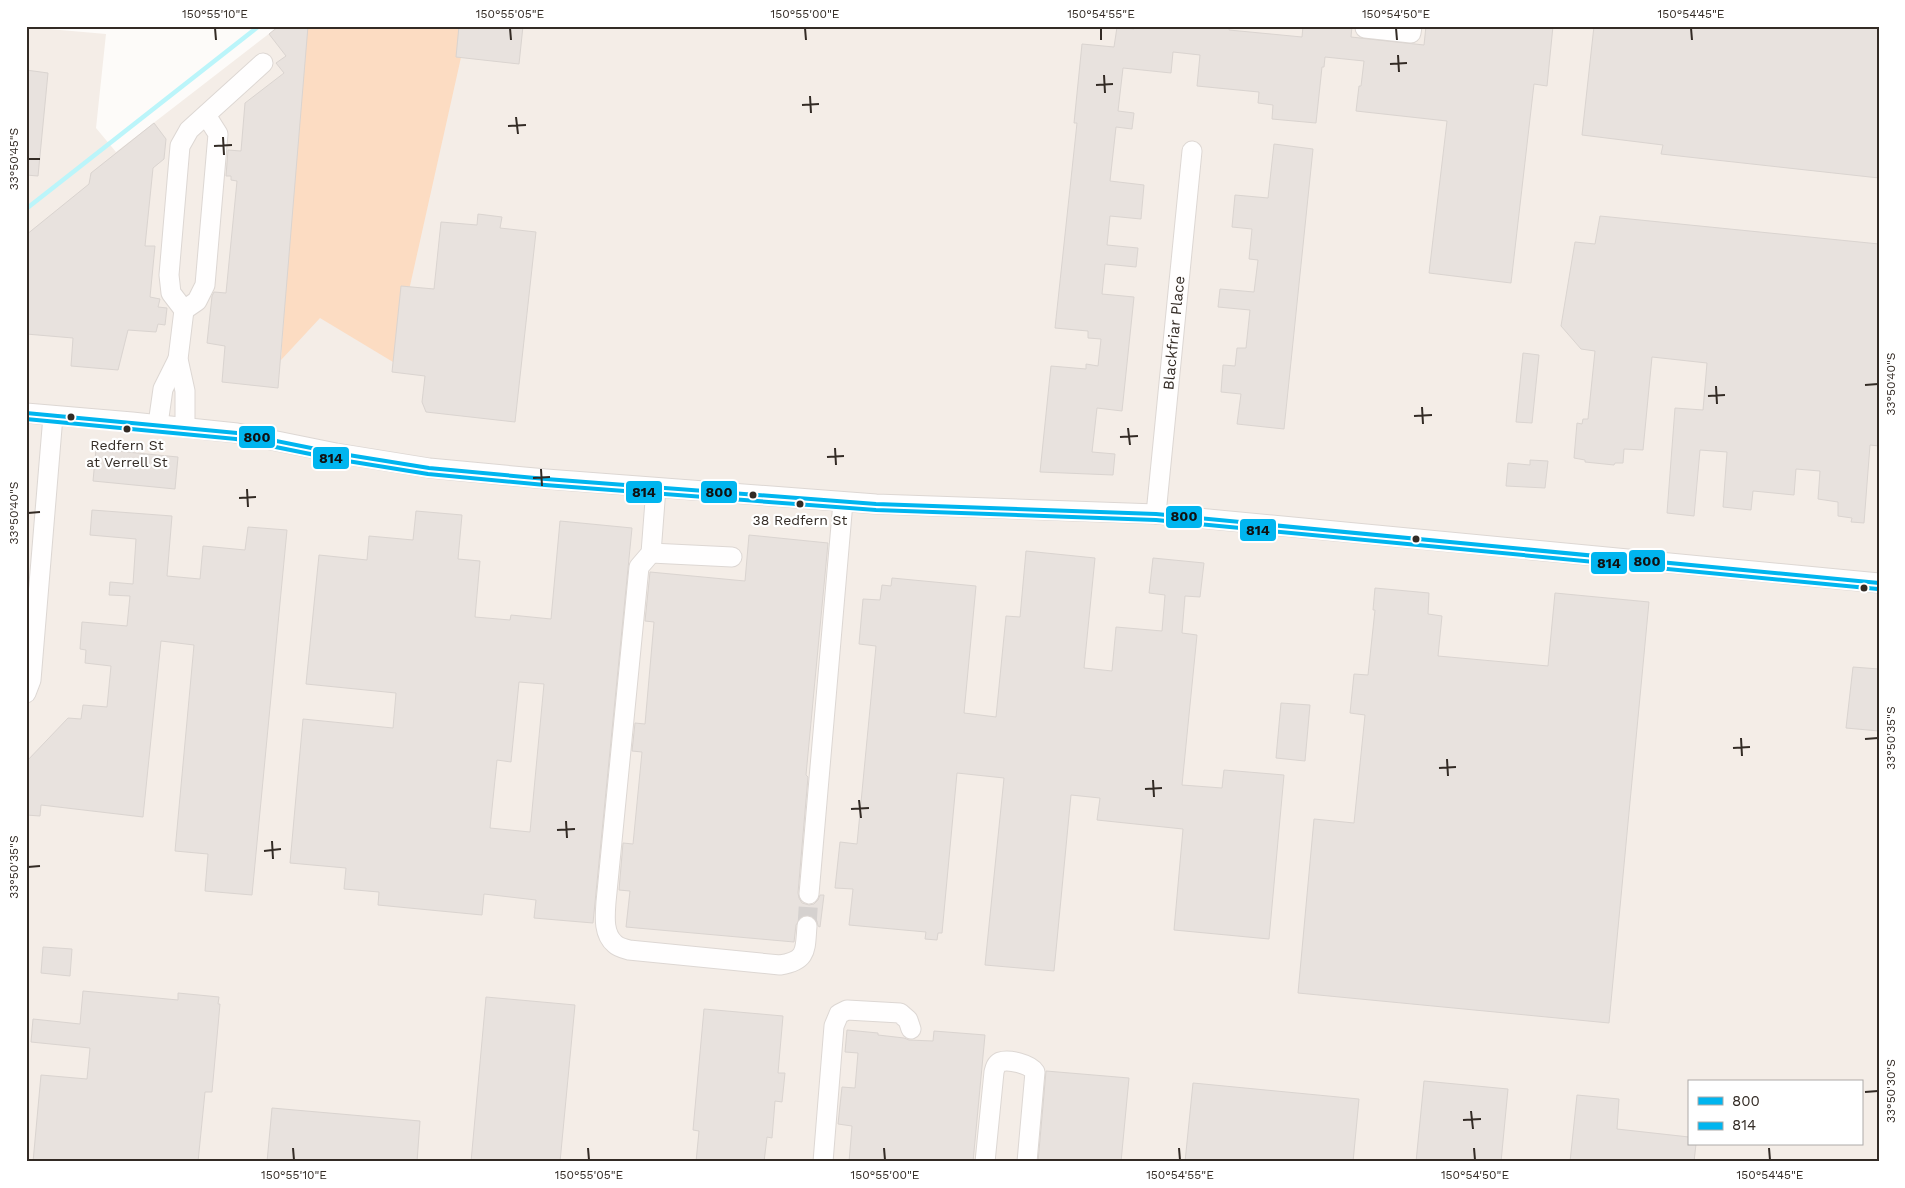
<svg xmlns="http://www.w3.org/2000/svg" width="1905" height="1188" font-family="'Work Sans',sans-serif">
<rect width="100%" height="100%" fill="#fdfbf9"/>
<path fill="#f4ede7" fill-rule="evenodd" d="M 279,26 L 1879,26 L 1879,1162 L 26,1162 L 26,27 L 106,34 L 96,128 L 116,152 ZM 1689,1082 L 1861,1082 L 1861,1144 L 1689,1144 Z"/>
<path fill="#fcdcc2" d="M 302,26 L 468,26 L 393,362 L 320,318 L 281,360 Z"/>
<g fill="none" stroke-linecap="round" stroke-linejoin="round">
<path stroke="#bbf5fa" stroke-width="4.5" d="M 26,209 L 259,26"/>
</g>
<g fill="#e8e2de" stroke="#dad4d0" fill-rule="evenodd">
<path d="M 279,26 L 308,26 L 278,388 L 222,382 L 225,346 L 207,343 L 212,296 L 214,292 L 226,293 L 237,181 L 231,180 L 231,176 L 226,176 L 228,150 L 241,151 L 245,103 L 284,73 L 276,63 L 286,56 L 269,34 Z"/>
<path d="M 459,26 L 523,26 L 519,64 L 456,57 Z"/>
<path d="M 1135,26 L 1230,26 L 1229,30 L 1302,37 L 1303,26 L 1352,26 L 1351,37 L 1424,45 L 1426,26 L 1553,26 L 1547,86 L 1534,84 L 1511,283 L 1429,273 L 1447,121 L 1356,111 L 1359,86 L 1361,86 L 1364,61 L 1325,57 L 1324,67 L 1322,67 L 1316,123 L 1272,119 L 1273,105 L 1258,103 L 1259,92 L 1197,86 L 1200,55 L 1173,52 L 1171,73 L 1123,68 L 1118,111 L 1134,113 L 1132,129 L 1116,127 L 1110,181 L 1144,185 L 1141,219 L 1110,216 L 1107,245 L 1138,248 L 1136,267 L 1105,264 L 1102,294 L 1134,297 L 1122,411 L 1097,408 L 1092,452 L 1115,454 L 1113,475 L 1040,472 L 1051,366 L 1086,369 L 1086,364 L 1098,366 L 1101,339 L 1088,338 L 1088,331 L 1055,328 L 1077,123 L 1074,123 L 1082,44 L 1114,47 L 1117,27 L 1134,29 Z"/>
<path d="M 1594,26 L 1879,26 L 1879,178 L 1661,154 L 1663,145 L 1582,135 Z"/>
<path d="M 26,70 L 48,73 L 38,176 L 26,175 Z"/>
<path d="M 154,123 L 166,139 L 164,159 L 153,168 L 145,246 L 155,246 L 150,297 L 160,299 L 158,307 L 167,308 L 165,325 L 158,324 L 156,332 L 128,330 L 118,370 L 71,366 L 73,338 L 26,334 L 26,235 L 89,184 L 91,173 Z"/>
<path d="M 1274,144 L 1313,149 L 1284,429 L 1237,424 L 1241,394 L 1221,392 L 1223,365 L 1235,366 L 1237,348 L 1246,348 L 1250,310 L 1218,307 L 1220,289 L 1254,292 L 1258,260 L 1249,259 L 1252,229 L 1232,227 L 1235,195 L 1268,198 Z"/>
<path d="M 478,214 L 502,217 L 500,228 L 536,232 L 515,422 L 426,412 L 422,402 L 425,376 L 392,372 L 401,286 L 434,289 L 441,222 L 477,225 Z"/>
<path d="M 1600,216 L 1879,244 L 1879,446 L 1870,445 L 1864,523 L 1851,522 L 1852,518 L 1838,516 L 1838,502 L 1818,499 L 1820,471 L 1796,469 L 1794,495 L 1753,491 L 1751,510 L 1723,507 L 1727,452 L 1700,450 L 1694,516 L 1667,513 L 1675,408 L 1703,410 L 1707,363 L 1652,357 L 1643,450 L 1624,449 L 1623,463 L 1615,463 L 1614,465 L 1585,462 L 1585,460 L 1574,458 L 1577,423 L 1582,424 L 1583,419 L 1588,419 L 1595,351 L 1581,349 L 1561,326 L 1575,242 L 1595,244 Z"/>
<path d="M 1523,353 L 1539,355 L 1532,423 L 1516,422 Z"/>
<path d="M 96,449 L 178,457 L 175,489 L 93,481 Z"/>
<path d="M 1530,460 L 1548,461 L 1545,488 L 1506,486 L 1508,463 L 1530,465 Z"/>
<path d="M 92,510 L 172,516 L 167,576 L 200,579 L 203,546 L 245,550 L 248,527 L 287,530 L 252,895 L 205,891 L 208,854 L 175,851 L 194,645 L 161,641 L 143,817 L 41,805 L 40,816 L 26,815 L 26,762 L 68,718 L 81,719 L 83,705 L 107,707 L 111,666 L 85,663 L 86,650 L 80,649 L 82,622 L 127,626 L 130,596 L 109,595 L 110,582 L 133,584 L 136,539 L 90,535 Z"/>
<path d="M 416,511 L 462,515 L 458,559 L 480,561 L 475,617 L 510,620 L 511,615 L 551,619 L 560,521 L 632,528 L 593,923 L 534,918 L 536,900 L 484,894 L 482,915 L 378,905 L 379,892 L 344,889 L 346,868 L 290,863 L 303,719 L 393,728 L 396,693 L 306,684 L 319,555 L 367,560 L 369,536 L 413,540 ZM 519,682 L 544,684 L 530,832 L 490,828 L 497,760 L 511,762 Z"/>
<path d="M 749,535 L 828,543 L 806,775 L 808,777 L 798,893 L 799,898 L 802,903 L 809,905 L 814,904 L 818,900 L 820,895 L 824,895 L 820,927 L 818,926 L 817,921 L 813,916 L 807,915 L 802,916 L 796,925 L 794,942 L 626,927 L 630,891 L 619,890 L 623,843 L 633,844 L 642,752 L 632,751 L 635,723 L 645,724 L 654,622 L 645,621 L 650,572 L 745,581 Z"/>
<path d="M 1026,551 L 1095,558 L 1084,668 L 1112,671 L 1116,627 L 1162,631 L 1165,595 L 1149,593 L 1153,558 L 1204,563 L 1200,597 L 1185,596 L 1182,633 L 1197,635 L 1182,785 L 1222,788 L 1224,770 L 1284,775 L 1269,939 L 1174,930 L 1183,829 L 1097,820 L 1100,798 L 1071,795 L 1054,971 L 985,965 L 1004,778 L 957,773 L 942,933 L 938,933 L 937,940 L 925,939 L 926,932 L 849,925 L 853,889 L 835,888 L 840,842 L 857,844 L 876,646 L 859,644 L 863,599 L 880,600 L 882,585 L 891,586 L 892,578 L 976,586 L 964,713 L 996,717 L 1006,616 L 1020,617 Z"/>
<path d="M 1375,588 L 1429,593 L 1428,614 L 1442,616 L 1438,656 L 1548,666 L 1555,593 L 1649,602 L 1609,1023 L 1298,993 L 1314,819 L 1354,823 L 1365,715 L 1350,713 L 1354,674 L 1368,675 L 1375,610 L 1373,610 Z"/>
<path d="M 1853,667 L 1879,669 L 1879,731 L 1846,728 Z"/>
<path d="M 1281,703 L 1310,705 L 1305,761 L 1276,758 Z"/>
<path d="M 43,947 L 72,949 L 70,976 L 41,973 Z"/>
<path d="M 83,991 L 178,1000 L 178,993 L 219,997 L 218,1004 L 220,1004 L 212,1092 L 205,1092 L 198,1162 L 33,1162 L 41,1075 L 87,1079 L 90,1048 L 31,1042 L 33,1019 L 80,1024 Z"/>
<path d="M 486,997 L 575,1005 L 560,1162 L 471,1162 Z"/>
<path d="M 704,1009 L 783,1016 L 778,1073 L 785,1073 L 782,1102 L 775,1101 L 772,1138 L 767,1137 L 764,1162 L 696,1162 L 699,1131 L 693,1130 Z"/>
<path d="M 847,1030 L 878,1033 L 878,1035 L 904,1038 L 909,1040 L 933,1041 L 934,1031 L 985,1035 L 973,1162 L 849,1162 L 852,1126 L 838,1124 L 842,1087 L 855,1088 L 858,1053 L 845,1052 Z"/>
<path d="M 1046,1071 L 1129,1078 L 1121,1162 L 1038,1162 Z"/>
<path d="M 1424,1081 L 1508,1089 L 1501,1162 L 1416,1162 Z"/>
<path d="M 1193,1083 L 1359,1099 L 1353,1162 L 1185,1162 Z"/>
<path d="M 1577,1095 L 1619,1099 L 1617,1129 L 1689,1137 L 1689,1144 L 1696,1144 L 1694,1162 L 1570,1162 Z"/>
<path d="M 272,1108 L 420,1121 L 417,1162 L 267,1162 Z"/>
</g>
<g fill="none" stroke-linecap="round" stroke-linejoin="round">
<path stroke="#d5d1cf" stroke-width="19" stroke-dasharray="19 9" stroke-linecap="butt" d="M 807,926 L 809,894"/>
<g stroke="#ddd7d3" stroke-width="21">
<g id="minor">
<path d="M 1366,26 L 1365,28 L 1411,33 L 1412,26"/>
<path d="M 184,310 L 197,301 L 205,285 L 218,134 L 206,115"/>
<path d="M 26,413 L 132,422 L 237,433 L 336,453 L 429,468 L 546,479 L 876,504 L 1156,514 L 1879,583"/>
<path d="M 158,424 L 163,389 L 178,359"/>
<path d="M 185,427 L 185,391 L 178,359 L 184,310 L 171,293 L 169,275 L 180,146 L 189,130 L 263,63"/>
<path d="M 656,488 L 651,553 L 639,567 L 606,902 C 605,916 603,934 615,944 C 618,947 625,949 629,950 L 780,965 C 808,961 805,949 807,926"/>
<path id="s1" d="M 1156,514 L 1192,151"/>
<path d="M 651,553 L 732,557"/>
<path d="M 26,693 L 31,680 L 53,416"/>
<path d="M 809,894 L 843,502"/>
<path d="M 823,1162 L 834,1026 L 839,1014 L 847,1010 L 900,1013 L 908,1020 L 911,1029"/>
<path d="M 985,1162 L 994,1072 C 995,1068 996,1064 1000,1062 C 1009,1059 1030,1064 1035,1072 L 1027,1162"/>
</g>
</g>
<use href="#minor" stroke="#fffefe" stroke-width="19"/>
<g stroke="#fff" stroke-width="8">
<path id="bus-1" d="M 26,413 L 237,433 L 336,453 L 429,468 L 546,479 L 876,504 L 1156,514 L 1879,583"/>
</g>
<g stroke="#fff" stroke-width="8">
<path id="bus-2" d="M 26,419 L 236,439 L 335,459 L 428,474 L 545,485 L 876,510 L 1156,520 L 1878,589"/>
</g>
<use href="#bus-1" stroke="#00b5ef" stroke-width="4"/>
<use href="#bus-2" stroke="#00b5ef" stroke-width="4"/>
</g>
<path fill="none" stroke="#332b25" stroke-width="2" d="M 215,28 L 216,40M 510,28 L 511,40M 805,28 L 806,40M 1101,28 L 1101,40M 1396,28 L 1397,40M 1691,28 L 1692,40M 1398,55 L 1399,72M 1390,64 L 1407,63M 1104,75 L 1105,93M 1096,85 L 1113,84M 810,96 L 811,113M 802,105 L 819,104M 516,117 L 518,134M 508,126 L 526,125M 223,137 L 224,155M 214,146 L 232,145M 28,159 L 40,159M 1865,385 L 1878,384M 1716,386 L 1717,404M 1708,396 L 1725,395M 1422,407 L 1423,424M 1414,416 L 1432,415M 1128,428 L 1130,445M 1120,437 L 1138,436M 835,448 L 836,465M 827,457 L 844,456M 541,469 L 542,486M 533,478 L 550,477M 247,489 L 248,507M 239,498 L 256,497M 28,513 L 40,512M 1741,738 L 1742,756M 1865,739 L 1878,738M 1733,748 L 1750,747M 1447,759 L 1448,776M 1439,768 L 1456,767M 1153,780 L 1154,797M 1145,789 L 1162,788M 859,800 L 861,818M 851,809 L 869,808M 566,821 L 567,838M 557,830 L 575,829M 272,841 L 273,859M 264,851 L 281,849M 28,867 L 40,866M 1865,1092 L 1878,1091M 1471,1111 L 1473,1129M 1463,1120 L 1481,1119M 293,1148 L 294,1160M 588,1148 L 589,1160M 884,1148 L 885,1160M 1179,1148 L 1180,1160M 1474,1148 L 1475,1160M 1769,1148 L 1770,1160"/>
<g fill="#332b25" stroke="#fff" stroke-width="2">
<circle cx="71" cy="417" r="4.5"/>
<circle cx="127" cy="429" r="4.5"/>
<circle cx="753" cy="495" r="4.5"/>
<circle cx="800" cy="504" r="4.5"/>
<circle cx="1416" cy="539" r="4.5"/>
<circle cx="1864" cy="588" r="4.5"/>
</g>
<g text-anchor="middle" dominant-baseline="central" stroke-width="4.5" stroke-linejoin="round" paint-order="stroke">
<g font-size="14" fill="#332b25" stroke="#fff">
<text x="127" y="445">Redfern St<tspan x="127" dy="17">at Verrell St</tspan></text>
<text x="800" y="520">38 Redfern St</text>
</g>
<g font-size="15" fill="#332b25" stroke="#fff">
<text stroke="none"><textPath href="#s1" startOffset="182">Blackfriar Place</textPath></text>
</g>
</g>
<g stroke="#fff" stroke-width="2">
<rect x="238" y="425" width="38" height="24" rx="5" fill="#00b5ef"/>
<rect x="312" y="446" width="38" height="24" rx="5" fill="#00b5ef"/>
<rect x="700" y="480" width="38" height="24" rx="5" fill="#00b5ef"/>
<rect x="625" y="480" width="38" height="24" rx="5" fill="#00b5ef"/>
<rect x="1165" y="505" width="38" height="24" rx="5" fill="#00b5ef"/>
<rect x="1239" y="518" width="38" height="24" rx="5" fill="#00b5ef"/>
<rect x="1628" y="549" width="38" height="24" rx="5" fill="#00b5ef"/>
<rect x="1590" y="551" width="38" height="24" rx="5" fill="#00b5ef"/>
</g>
<g font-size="14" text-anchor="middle" font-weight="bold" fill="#111">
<text x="257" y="442">800</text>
<text x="331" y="463">814</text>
<text x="719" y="497">800</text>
<text x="644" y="497">814</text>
<text x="1184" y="521">800</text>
<text x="1258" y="535">814</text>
<text x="1647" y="566">800</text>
<text x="1609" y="568">814</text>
</g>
<rect width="1905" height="1188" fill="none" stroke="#ffffff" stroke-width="55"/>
<rect x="1688" y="1080" width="175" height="65" fill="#ffffff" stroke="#adaaa8"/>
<rect x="1698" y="1097" width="25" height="8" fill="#00b5ef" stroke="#adaaa8"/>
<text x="1732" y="1106" font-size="15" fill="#332b25">800</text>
<rect x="1698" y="1122" width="25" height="8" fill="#00b5ef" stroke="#adaaa8"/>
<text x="1732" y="1130" font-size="15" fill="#332b25">814</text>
<rect x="28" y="28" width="1850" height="1132" fill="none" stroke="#332b25" stroke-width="2"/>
<g font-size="12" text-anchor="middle" fill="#332b25">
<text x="215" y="18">150°55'10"E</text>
<text x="510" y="18">150°55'05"E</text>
<text x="805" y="18">150°55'00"E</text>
<text x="1101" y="18">150°54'55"E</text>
<text x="1396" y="18">150°54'50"E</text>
<text x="1691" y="18">150°54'45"E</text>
<text transform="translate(14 159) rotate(-90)" y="4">33°50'45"S</text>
<text transform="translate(1891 384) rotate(-90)" y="4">33°50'40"S</text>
<text transform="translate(14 513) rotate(-90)" y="4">33°50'40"S</text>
<text transform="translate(1891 738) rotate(-90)" y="4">33°50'35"S</text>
<text transform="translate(14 867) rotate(-90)" y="4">33°50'35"S</text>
<text transform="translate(1891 1091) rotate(-90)" y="4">33°50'30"S</text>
<text x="294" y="1179">150°55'10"E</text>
<text x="589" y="1179">150°55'05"E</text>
<text x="885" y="1179">150°55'00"E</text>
<text x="1180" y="1179">150°54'55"E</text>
<text x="1475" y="1179">150°54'50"E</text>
<text x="1770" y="1179">150°54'45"E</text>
</g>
</svg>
